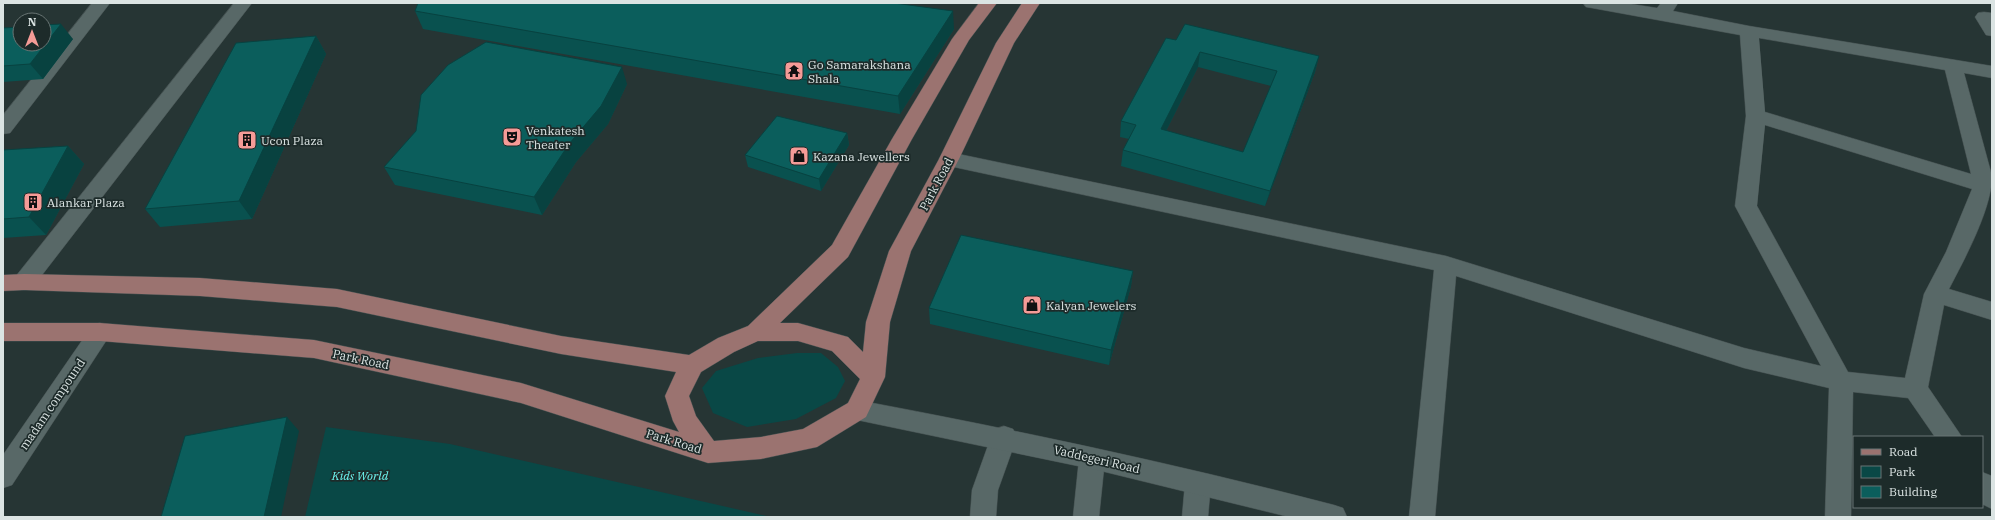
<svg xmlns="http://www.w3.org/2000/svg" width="1995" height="520" font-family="'IBM Plex Serif',serif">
<rect width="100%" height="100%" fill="#263534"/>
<g fill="#094846">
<path d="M 797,353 L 821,353 L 838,367 L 845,381 L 836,398 L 796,419 L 747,427 L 713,413 L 702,388 L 716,371 L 758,358 Z"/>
<path d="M 326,427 L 450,444 L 771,517 L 305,517 Z"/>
</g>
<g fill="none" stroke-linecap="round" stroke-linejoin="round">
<g stroke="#445050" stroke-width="1">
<g id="street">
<path d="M 92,3 L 110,3 L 10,133 L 3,134 L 3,115 Z"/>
<path d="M 234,3 L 252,3 L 32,288 L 24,290 L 16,288 L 13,282 L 16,276 Z"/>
<path d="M 1583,3 L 1625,3 L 1657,8 L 1661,3 L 1678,3 L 1673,11 L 1749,26 L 1992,66 L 1992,78 L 1964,73 L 1992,176 C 1992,209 1964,260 1949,289 L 1992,302 L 1992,320 L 1944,305 L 1928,387 L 1962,437 L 1935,437 L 1908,398 L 1853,392 L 1851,517 L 1825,517 L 1829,388 L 1744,368 L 1456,276 L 1435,517 L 1409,517 L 1434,270 L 949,166 L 942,164 L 939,159 L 942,154 L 949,152 L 1446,256 L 1744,348 L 1821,366 L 1735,206 L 1746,116 L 1740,35 L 1592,8 L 1586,7 ZM 1759,38 L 1945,70 L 1971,174 L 1765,112 ZM 1765,125 L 1972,189 L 1946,252 L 1924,294 L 1905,378 L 1848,372 L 1757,206 Z"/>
<path d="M 1984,12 L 1992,13 L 1992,36 L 1986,35 L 1975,17 L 1978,13 Z"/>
<path d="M 100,323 L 108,326 L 112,332 L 108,338 L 12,485 L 3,488 L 3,455 L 92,326 Z"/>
<path d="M 1004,426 L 1013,429 L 1017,437 L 998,490 L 996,517 L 970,517 L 972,490 L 991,437 L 995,429 Z"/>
<path d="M 1092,448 L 1101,451 L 1105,459 L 1099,517 L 1073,517 L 1079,459 L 1083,451 Z"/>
<path d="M 1198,472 L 1207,475 L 1211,483 L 1208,517 L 1182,517 L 1185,483 L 1189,475 Z"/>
<path d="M 1982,472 L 1992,476 L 1992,509 L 1982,504 Z"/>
</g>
</g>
<g stroke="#445050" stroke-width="1">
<path id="secondary" d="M 857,400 C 1017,430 1176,464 1334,505 L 1343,508 L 1347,517 L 1289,517 L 1097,470 L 857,420 L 848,417 L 845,410 L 848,403 Z"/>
</g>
<g stroke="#445050" stroke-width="1">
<path id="primary" d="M 979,3 L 997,3 L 969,40 L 912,139 L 848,257 L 780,323 L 798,323 L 848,337 L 863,352 L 866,322 L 889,251 L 939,159 L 996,43 L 1022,3 L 1040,3 L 1014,43 L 959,159 L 911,251 L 890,322 L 885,377 L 866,417 L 817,447 L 761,459 L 708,463 L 521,403 L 314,358 L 100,341 L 3,341 L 3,323 L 100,323 L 314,340 L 521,383 L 679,432 L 673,421 L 665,396 L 676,372 L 561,354 L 337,307 L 200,296 L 24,290 L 3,291 L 3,275 L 24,274 L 200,278 L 337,289 L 561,336 L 689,355 L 718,338 L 748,326 L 832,245 L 892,139 L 952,39 ZM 758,341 L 798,341 L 832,351 L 860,379 L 848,403 L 803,429 L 761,437 L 714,441 L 696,416 L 689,396 L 701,372 L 734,352 Z"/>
</g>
<use href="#street" fill="#586867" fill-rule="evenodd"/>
<use href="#secondary" fill="#586867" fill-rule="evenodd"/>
<use href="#primary" fill="#9b7370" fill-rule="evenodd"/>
</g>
<g fill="#09514f" fill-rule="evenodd">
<path d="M 415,11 L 954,29 L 900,114 L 423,29 Z"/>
<path d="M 3,28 L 73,39 L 43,79 L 3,82 Z"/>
<path d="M 316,36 L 326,54 L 252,219 L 160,227 L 145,209 Z"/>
<path d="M 1176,40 L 1319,56 L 1315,72 L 1265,206 L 1121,166 L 1123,150 L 1129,139 L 1120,137 L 1121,121 ZM 1198,67 L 1271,86 L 1243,152 L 1166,131 Z"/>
<path d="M 627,84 L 608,124 L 576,162 L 542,215 L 395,185 L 384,167 L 416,131 Z"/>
<path d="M 847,133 L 849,145 L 821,191 L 748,167 L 745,155 Z"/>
<path d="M 68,146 L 84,164 L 46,235 L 3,238 L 3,150 Z"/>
<path d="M 1133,271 L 1131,286 L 1109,365 L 930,324 L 929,308 Z"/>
</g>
<g fill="#084240">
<path d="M 953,11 L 954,29 L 900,114 L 898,96 Z"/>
<path d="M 61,24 L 73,39 L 43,79 L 30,64 Z"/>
<path d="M 316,36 L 326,54 L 252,219 L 239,201 Z"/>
<path d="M 1200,52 L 1198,67 L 1159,145 L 1161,129 Z"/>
<path d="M 1319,56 L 1315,72 L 1265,206 L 1270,191 Z"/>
<path d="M 622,67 L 627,84 L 608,124 L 576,162 L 542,215 L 534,197 L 569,144 Z"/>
<path d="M 847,133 L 849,145 L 821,191 L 819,179 Z"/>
<path d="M 68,146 L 84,164 L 46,235 L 29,217 Z"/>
<path d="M 1133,271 L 1131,286 L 1109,365 L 1111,350 Z"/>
<path d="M 287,417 L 299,431 L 281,517 L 264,517 Z"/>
</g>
<g fill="#0b5e5c" stroke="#084240" fill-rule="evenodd">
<path d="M 418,3 L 894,3 L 953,11 L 898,96 L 415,11 Z"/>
<path d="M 61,24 L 30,64 L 3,66 L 3,28 L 20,27 L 20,44 L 44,44 L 44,25 Z"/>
<path d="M 1185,24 L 1319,56 L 1270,191 L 1123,150 L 1136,125 L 1121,121 L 1166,38 L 1176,40 ZM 1200,52 L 1277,71 L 1243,152 L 1161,129 Z"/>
<path d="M 316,36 L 239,201 L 145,209 L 236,43 Z"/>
<path d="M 486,42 L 622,67 L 601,106 L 569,144 L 534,197 L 384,167 L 416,131 L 421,95 L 448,65 Z"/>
<path d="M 777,116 L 847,133 L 819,179 L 745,155 Z"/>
<path d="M 68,146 L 29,217 L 3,219 L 3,150 Z"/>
<path d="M 961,235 L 1133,271 L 1111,350 L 929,308 Z"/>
<path d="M 287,417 L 264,517 L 161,517 L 185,436 Z"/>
</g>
<defs>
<g id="temple-square" transform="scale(1)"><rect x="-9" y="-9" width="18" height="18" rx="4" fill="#f59b97" stroke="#1d2b2a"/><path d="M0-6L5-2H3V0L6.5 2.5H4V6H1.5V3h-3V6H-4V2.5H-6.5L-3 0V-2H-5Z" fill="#111"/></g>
<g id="theatre-square" transform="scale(1)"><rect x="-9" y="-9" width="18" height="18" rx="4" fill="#f59b97" stroke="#1d2b2a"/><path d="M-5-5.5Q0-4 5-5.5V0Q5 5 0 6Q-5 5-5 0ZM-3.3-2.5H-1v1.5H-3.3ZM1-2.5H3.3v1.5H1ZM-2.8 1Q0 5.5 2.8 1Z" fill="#111"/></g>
<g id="building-square" transform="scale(1)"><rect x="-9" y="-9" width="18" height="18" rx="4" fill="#f59b97" stroke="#1d2b2a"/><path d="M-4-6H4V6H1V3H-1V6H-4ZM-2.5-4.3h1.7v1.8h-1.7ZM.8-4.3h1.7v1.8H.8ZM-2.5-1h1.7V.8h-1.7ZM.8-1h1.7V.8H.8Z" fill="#111"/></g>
<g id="shop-square" transform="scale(1)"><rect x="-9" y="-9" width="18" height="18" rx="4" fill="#f59b97" stroke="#1d2b2a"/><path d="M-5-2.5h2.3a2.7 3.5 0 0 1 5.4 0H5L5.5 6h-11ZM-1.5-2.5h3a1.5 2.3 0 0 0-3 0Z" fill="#111"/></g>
</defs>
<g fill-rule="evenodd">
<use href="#temple-square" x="794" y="71"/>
<use href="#theatre-square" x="512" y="137"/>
<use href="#building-square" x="247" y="140"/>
<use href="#shop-square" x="799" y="156"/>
<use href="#building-square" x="33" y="202"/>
<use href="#shop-square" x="1032" y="305"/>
</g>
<g text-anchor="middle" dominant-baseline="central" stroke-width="3.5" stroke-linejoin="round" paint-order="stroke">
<g font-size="12" fill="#dbe4e3" stroke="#1d2b2a" text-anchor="start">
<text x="808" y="64">Go Samarakshana<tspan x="808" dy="14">Shala</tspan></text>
<text x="526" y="130">Venkatesh<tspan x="526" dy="14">Theater</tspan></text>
<text x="261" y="140">Ucon Plaza</text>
<text x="813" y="156">Kazana Jewellers</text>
<text x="47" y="202">Alankar Plaza</text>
<text x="1046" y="305">Kalyan Jewelers</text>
</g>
<g font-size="12" fill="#dbe4e3" stroke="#1d2b2a">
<text transform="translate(936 184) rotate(-62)">Park Road</text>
<text transform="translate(361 359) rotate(12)">Park Road</text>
<text transform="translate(52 404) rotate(-56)">madam compound</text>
<text transform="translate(674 441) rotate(17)">Park Road</text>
<text transform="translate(1097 459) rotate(13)">Vaddegeri Road</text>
</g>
<g font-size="12" font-style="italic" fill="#6cf6f0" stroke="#1d2b2a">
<text x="360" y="475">Kids World</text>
</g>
</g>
<rect width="1995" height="520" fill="none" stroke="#dbe4e3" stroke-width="8"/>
<rect x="1853" y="436" width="130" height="72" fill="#1d2b2a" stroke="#697574"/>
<rect x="1861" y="449" width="20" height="6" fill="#9b7370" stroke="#697574"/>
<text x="1889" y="456" font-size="12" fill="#dbe4e3">Road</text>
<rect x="1861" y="466" width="20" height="12" fill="#094846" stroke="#697574"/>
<text x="1889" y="476" font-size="12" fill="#dbe4e3">Park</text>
<rect x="1861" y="486" width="20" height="12" fill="#0b5e5c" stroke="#697574"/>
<text x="1889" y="496" font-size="12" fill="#dbe4e3">Building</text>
<g transform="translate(32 32)"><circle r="19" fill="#1d2b2a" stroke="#697574"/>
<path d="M0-3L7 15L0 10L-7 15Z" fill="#f59b97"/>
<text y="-6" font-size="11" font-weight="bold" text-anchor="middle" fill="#dbe4e3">N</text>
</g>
</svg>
